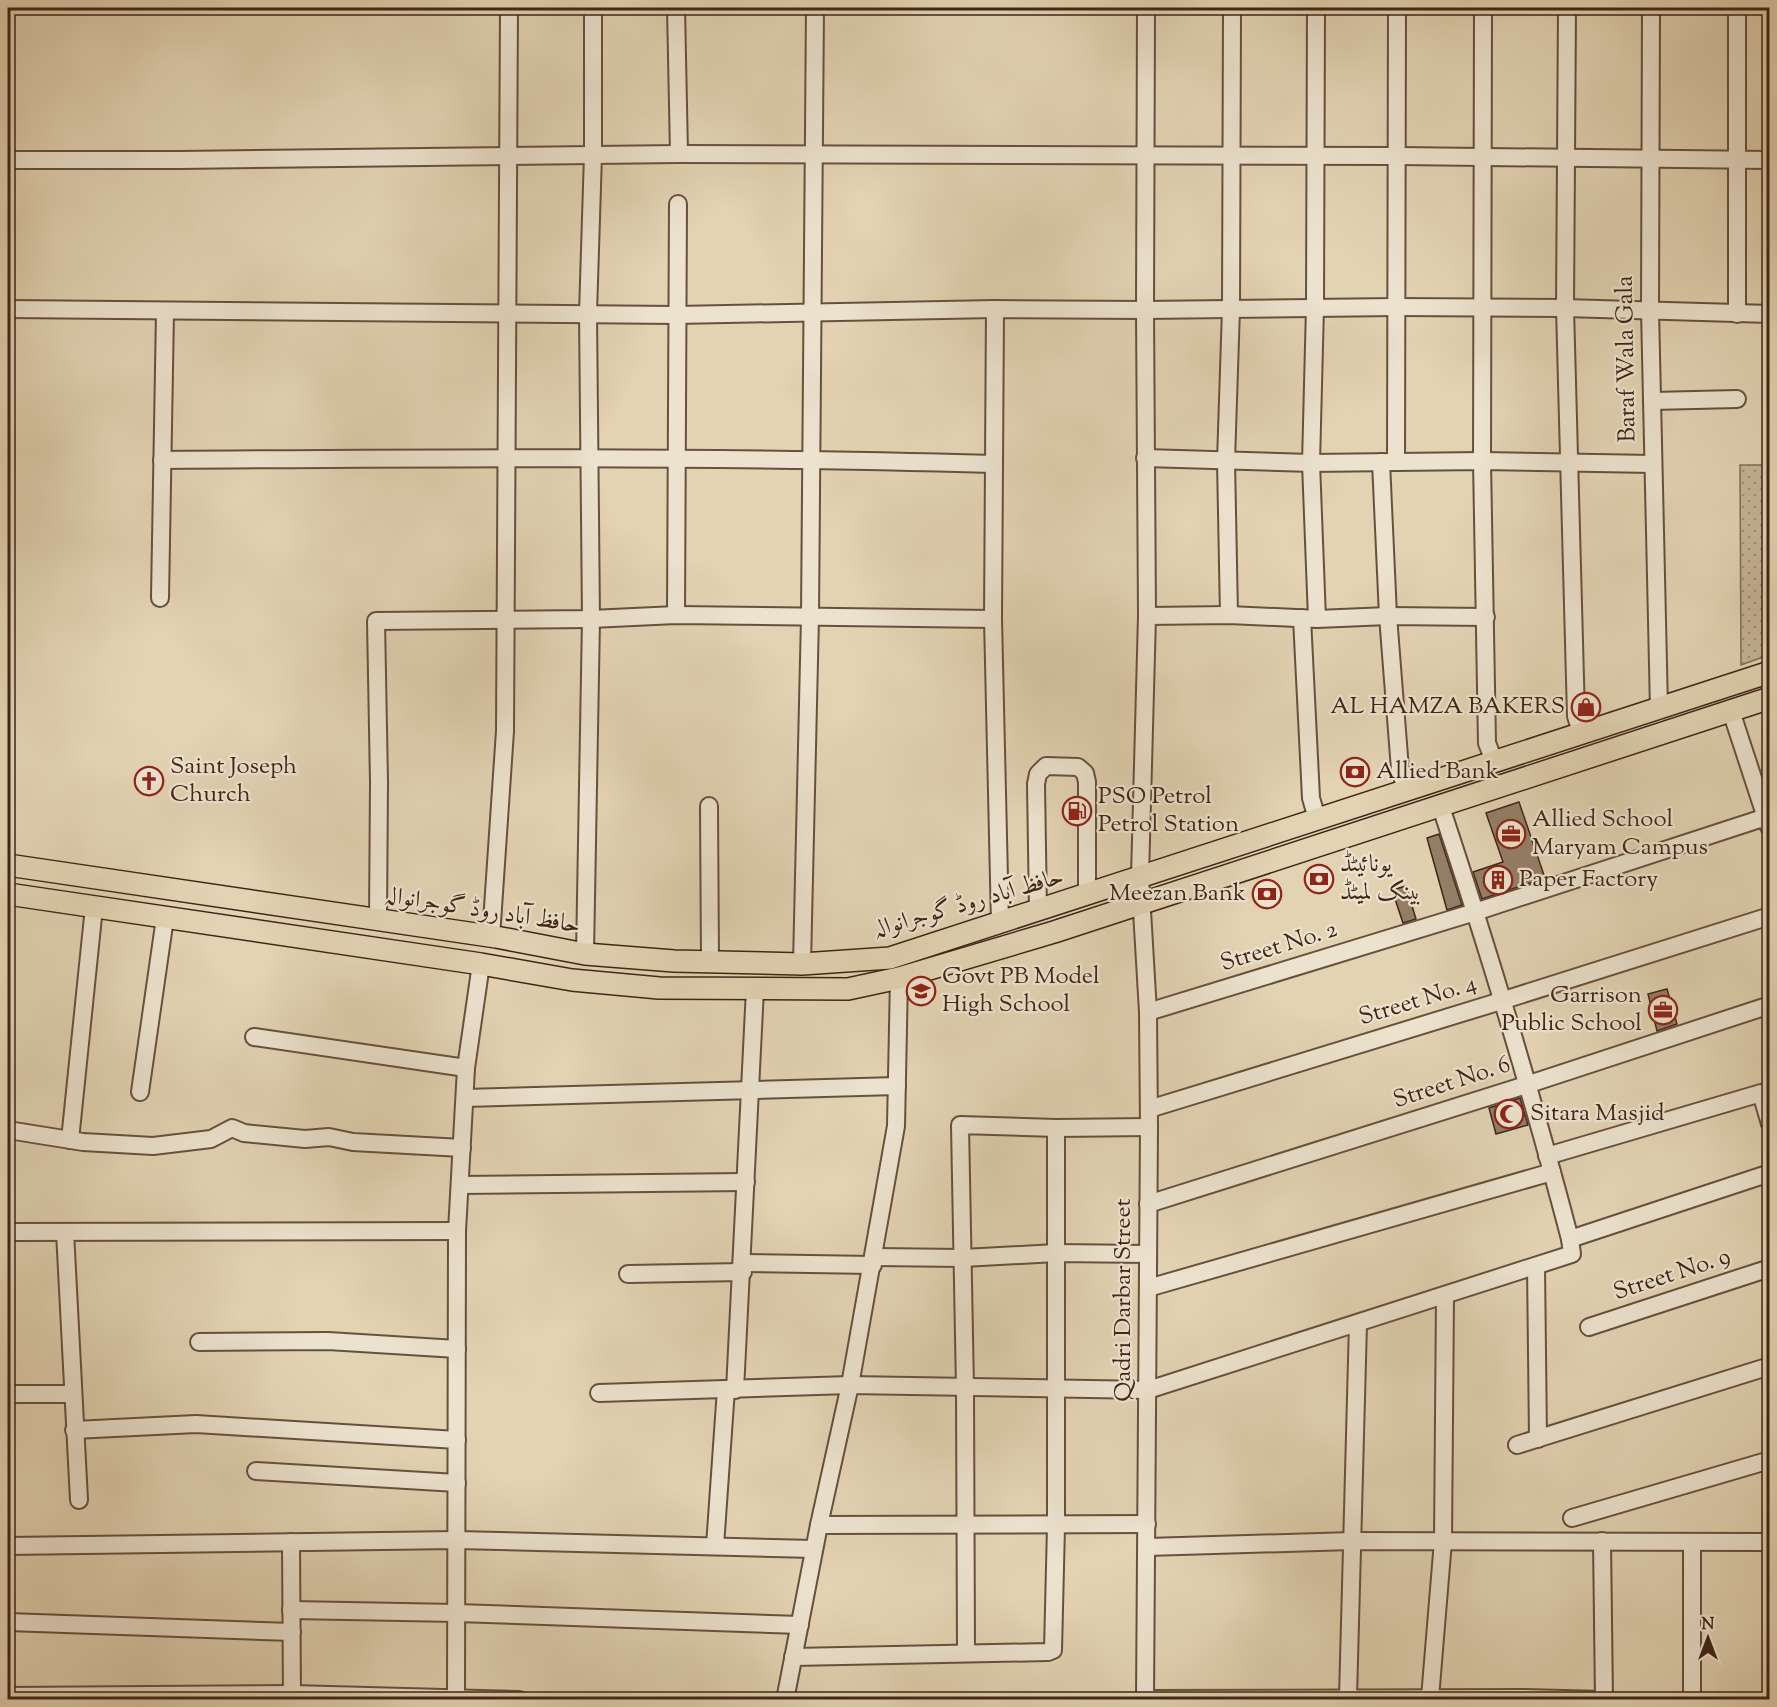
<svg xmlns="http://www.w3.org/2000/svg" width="1777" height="1707" font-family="'Sorts Mill Goudy',Amiri,serif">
<defs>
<pattern id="grass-dots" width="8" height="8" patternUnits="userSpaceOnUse" patternTransform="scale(1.5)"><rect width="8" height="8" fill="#c6b598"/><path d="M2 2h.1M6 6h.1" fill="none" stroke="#a2937b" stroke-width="1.8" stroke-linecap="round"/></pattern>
</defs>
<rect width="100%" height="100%" fill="#e2d3b3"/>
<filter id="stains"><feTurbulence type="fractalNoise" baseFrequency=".00333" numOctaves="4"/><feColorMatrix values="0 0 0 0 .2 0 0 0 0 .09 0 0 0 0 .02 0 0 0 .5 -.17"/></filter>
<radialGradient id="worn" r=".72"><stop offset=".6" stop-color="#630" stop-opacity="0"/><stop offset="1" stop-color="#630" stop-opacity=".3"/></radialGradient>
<path fill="url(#grass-dots)" stroke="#826d58" stroke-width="1.5" d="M 1740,465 L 1770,465 L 1769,655 L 1741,665 Z"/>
<g fill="#947f68" stroke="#3f2517" stroke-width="1.5">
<path d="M 1519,802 L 1545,878 L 1482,899 L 1473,872 L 1503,862 L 1486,813 Z"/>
<path d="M 1439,834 L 1462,905 L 1447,910 L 1427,838 Z"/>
<path d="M 1406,886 L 1416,919 L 1403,923 L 1392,890 Z"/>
<path d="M 1667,989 L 1677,1024 L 1657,1031 L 1648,994 Z"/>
<path d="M 1520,1098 L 1528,1125 L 1496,1134 L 1489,1108 Z"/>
</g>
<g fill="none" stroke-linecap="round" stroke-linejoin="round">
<g stroke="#68503e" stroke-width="20">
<g id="minor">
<path d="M 676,8 L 679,154"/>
<path d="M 1316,8 L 1315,307 L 1311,463 L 1317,619"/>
<path d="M 1483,8 L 1482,461 L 1487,743 L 1494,761"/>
<path d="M 1567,8 L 1565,308 L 1576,716 L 1581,732"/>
<path d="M 1651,8 L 1650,310 L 1659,709"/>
<path d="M 8,160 L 180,160 L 679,154 L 1398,156 L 1770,160"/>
<path d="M 8,309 L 676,315 L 995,309 L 1145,310 L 1396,307 L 1565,308 L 1770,314"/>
<path d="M 995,309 L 993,619 L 1000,923"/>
<path d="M 1737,314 L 1737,8"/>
<path d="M 1652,401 L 1737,399"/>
<path d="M 1145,458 L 1311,463 L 1482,461 L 1653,464"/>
<path d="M 162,460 C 439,458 716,456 993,464"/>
<path d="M 1396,461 L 1397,8"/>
<path d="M 1381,462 L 1388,616 L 1400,769 L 1406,790"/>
<path d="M 160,598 L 165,312"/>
<path d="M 676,615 L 678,204"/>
<path d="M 1229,615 L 1226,461 L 1231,309 L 1232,8"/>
<path d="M 1147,616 L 1229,615 L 1317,619 L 1388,616 L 1486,617"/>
<path d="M 1302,618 L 1311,798 L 1317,819"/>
<path d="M 1731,711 L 1769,827"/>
<path d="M 709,806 L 710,962"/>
<path d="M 1441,807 C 1488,949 1532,1094 1570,1239"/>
<path d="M 1038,911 L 1036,784 L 1038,774 L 1046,766 L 1078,767 L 1085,773 L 1087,782 L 1087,895"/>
<path d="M 378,919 L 379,782 L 376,621 L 591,619 L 676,615 L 993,619"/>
<path d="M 491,937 L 505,731 L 509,8"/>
<path d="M 585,954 L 591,619 L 588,313 L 593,155 L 593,8"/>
<path d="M 802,964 L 810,617 L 815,8"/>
<path d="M 1148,1012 L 1475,912 L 1766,817"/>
<path d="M 254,1037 L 466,1068"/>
<path d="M 140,1092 L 165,918"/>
<path d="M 465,1098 L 897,1086"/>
<path d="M 1149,1109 L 1501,1001 L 1770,916"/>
<path d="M 8,1130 L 83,1142 L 153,1146 L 211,1139 L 232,1128 L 244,1133 L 305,1139 L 329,1137 L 353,1142 L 462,1148"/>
<path d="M 70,1140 L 94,907"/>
<path d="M 1547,1156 L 1761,1093 L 1770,1124"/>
<path d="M 460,1185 L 746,1182"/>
<path d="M 1148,1204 L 1526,1085 L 1770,1005"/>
<path d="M 8,1232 L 457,1231"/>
<path d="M 65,1232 L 79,1500"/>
<path d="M 874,1257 L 963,1258 L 1056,1253 L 1148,1254"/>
<path d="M 743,1263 L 873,1265"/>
<path d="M 1536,1266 L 1538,1439"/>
<path d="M 628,1274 L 743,1272"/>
<path d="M 1148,1288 L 1552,1172"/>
<path d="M 1589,1327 L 1770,1268"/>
<path d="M 199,1342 L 328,1341 L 457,1349"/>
<path d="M 735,1390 L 755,989"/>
<path d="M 599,1393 L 850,1385 L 1148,1390 L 1572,1254 L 1570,1239 L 1770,1173"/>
<path d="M 8,1394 L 72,1394"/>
<path d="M 74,1430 L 196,1424 L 457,1440"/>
<path d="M 1517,1445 L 1770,1366"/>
<path d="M 256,1471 L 457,1483"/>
<path d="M 1572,1518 L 1770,1460"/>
<path d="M 819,1525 L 1147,1524"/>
<path d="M 1602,1541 L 1604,1700"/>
<path d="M 291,1542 L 292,1700"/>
<path d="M 1692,1542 L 1692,1700"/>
<path d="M 8,1546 L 457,1540 L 814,1549"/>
<path d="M 715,1546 L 726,1389"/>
<path d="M 1147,1547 L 1352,1541 L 1770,1542"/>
<path d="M 291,1610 L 457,1613 L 800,1625"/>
<path d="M 8,1622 L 292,1632"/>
<path d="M 966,1653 L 965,1388 L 960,1125 L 1056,1128 L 1149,1127"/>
<path d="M 793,1657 L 1048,1652 L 1053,1650 L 1056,1526 L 1056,1128"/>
<path d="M 8,1696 L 292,1694 L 519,1700"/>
<path d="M 1348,1698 L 1358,1323"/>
<path d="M 1430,1698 L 1443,1541 L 1445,1296"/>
<path d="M 1145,1699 L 1522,1698 L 1604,1700"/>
<path d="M 456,1700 L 457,1231 L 466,1068 L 481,964"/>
<path d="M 785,1700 L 819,1525 L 850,1385 L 896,1126 L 899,978"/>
<path d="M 1145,1700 L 1149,1127 L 1148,1012 L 1140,877 L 1147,616 L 1145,310 L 1146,8"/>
</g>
</g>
<g stroke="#3f2517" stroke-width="24">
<g id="major">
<path d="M 8,865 L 496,937 L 585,954 L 674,961 L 802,964 L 890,958 L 1770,672"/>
<path d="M 8,894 L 481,964 L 572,980 L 659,988 L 848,989 L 899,978 L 1054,932 L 1770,698"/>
</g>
</g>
<use href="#minor" stroke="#ece2ce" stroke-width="16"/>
<use href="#major" stroke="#e2d3b3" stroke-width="21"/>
</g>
<defs>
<g id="shop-ring" transform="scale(1.5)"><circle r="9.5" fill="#ece2ce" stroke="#8f2418" stroke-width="1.5"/><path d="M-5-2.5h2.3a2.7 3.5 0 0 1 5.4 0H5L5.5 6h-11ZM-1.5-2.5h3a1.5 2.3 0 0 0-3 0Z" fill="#8f2418"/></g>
<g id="bank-ring" transform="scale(1.5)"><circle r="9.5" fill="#ece2ce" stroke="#8f2418" stroke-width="1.5"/><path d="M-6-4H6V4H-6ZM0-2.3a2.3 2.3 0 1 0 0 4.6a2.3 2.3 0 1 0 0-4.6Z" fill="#8f2418"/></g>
<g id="church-ring" transform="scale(1.5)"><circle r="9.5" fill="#ece2ce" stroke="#8f2418" stroke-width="1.5"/><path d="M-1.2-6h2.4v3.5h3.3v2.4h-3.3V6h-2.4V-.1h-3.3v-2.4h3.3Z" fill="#8f2418"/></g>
<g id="fuel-ring" transform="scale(1.5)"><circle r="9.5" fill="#ece2ce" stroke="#8f2418" stroke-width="1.5"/><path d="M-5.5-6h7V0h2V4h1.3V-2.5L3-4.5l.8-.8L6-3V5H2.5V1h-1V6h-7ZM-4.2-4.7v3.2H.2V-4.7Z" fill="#8f2418"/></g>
<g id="office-ring" transform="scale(1.5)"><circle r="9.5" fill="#ece2ce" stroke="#8f2418" stroke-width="1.5"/><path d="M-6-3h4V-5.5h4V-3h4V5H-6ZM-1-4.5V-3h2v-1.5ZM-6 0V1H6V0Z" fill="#8f2418"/></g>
<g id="building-ring" transform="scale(1.5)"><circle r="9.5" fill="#ece2ce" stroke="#8f2418" stroke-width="1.5"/><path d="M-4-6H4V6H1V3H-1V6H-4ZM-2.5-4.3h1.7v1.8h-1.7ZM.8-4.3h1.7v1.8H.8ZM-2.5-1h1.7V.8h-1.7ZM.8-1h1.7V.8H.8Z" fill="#8f2418"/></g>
<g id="school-ring" transform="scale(1.5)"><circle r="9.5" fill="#ece2ce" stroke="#8f2418" stroke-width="1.5"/><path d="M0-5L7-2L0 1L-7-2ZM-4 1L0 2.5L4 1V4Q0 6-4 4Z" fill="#8f2418"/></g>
<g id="mosque-ring" transform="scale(1.5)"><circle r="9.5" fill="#ece2ce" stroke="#8f2418" stroke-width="1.5"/><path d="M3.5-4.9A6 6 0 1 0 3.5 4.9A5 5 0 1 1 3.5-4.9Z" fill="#8f2418"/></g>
</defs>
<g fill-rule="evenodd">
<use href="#shop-ring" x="1586" y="707"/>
<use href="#bank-ring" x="1355" y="772"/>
<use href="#church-ring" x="149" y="781"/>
<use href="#fuel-ring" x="1077" y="811"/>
<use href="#office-ring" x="1511" y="834"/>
<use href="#bank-ring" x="1319" y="879"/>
<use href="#building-ring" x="1498" y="880"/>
<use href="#bank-ring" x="1267" y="894"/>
<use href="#school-ring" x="921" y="991"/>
<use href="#office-ring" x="1663" y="1010"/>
<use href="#mosque-ring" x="1509" y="1114"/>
</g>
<g text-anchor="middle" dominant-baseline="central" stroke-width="4.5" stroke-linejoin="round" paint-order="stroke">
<g font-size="24" fill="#3f2517" stroke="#ece2ce">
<text transform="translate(1627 359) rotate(-91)">Baraf Wala Gala</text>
<text transform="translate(968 904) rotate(-16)">حافظ آباد روڈ گوجرانوالہ</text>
<text transform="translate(482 911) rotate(9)">حافظ آباد روڈ گوجرانوالہ</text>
<text transform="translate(1279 947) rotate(-17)">Street No. 2</text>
<text transform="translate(1418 1001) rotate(-17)">Street No. 4</text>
<text transform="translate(1452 1083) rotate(-18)">Street No. 6</text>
<text transform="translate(1672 1275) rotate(-18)">Street No. 9</text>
<text transform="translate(1124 1300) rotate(-90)">Qadri Darbar Street</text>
</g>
<g font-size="24" fill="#3f2517" stroke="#ece2ce" text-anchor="start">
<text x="1565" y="707" text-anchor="end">AL HAMZA BAKERS</text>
<text x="170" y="767">Saint Joseph<tspan x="170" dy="28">Church</tspan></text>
<text x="1376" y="772">Allied Bank</text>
<text x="1098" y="797">PSO Petrol<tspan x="1098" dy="28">Petrol Station</tspan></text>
<text x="1532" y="820">Allied School<tspan x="1532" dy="28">Maryam Campus</tspan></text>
<text x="1340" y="865">یونائیٹڈ<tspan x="1340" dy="28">بینک لمیٹڈ</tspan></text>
<text x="1519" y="880">Paper Factory</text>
<text x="1246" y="894" text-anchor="end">Meezan Bank</text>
<text x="942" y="977">Govt PB Model<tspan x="942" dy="28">High School</tspan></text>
<text x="1642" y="996" text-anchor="end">Garrison<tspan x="1642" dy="28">Public School</tspan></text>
<text x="1530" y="1114">Sitara Masjid</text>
</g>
</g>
<rect width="1777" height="1707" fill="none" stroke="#e2d3b3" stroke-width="30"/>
<rect x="9" y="9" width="1759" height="1689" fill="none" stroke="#3f2517" stroke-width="3"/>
<rect x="15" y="15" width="1747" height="1677" fill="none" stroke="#3f2517" stroke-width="1.5"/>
<g transform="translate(1708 1638)" stroke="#ece2ce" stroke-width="4.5" paint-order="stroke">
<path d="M0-4.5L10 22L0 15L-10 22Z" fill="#3f2517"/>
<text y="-9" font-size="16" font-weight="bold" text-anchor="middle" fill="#3f2517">N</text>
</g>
<rect width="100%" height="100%" filter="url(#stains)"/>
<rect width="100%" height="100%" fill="url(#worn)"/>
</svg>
